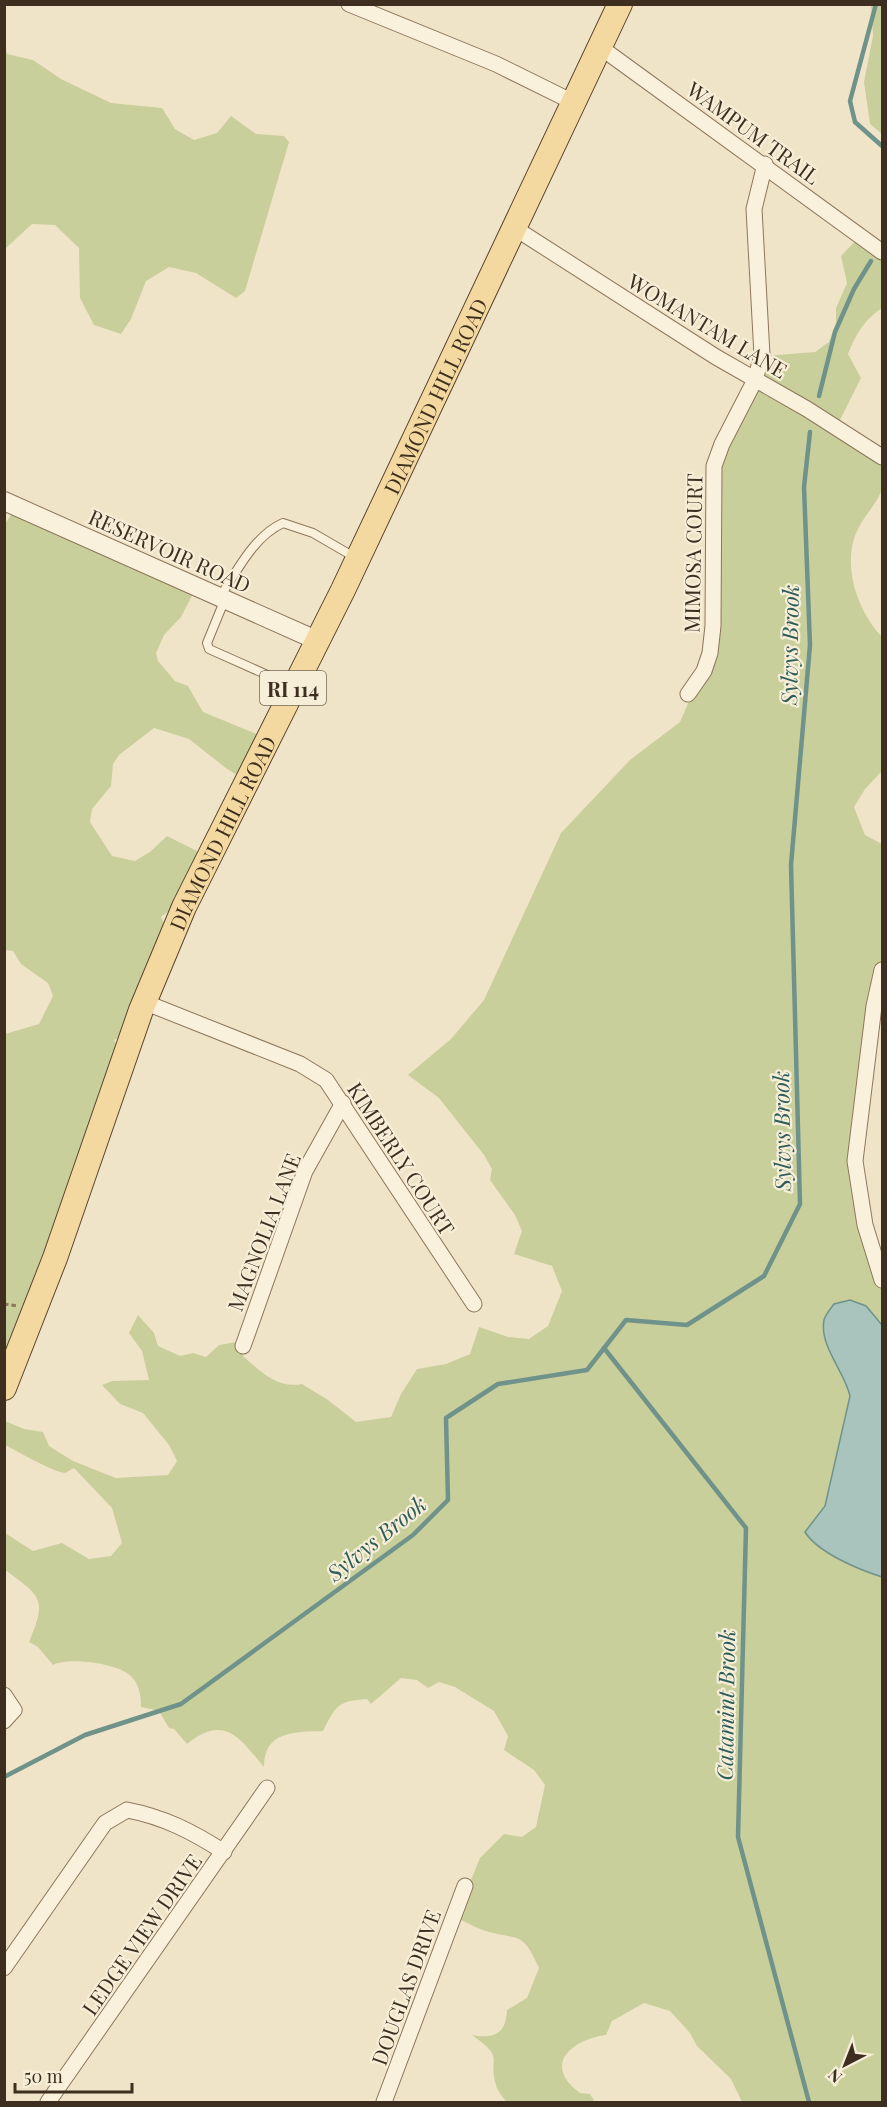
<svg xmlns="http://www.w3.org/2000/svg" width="887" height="2107" font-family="'Playfair Display',serif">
<rect width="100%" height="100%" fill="#f0e4c8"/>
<g fill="#c9cf9b">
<path d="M 871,5 L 882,5 L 882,134 L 870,124 L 864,82 L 873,36 Z"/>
<path d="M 5,46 L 7,54 L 33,60 L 61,79 L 111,103 L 162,108 L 175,129 L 194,140 L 217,133 L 231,116 L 256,134 L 284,136 L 289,142 L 245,291 L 236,298 L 196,273 L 169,267 L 146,281 L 131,319 L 121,334 L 94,325 L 80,298 L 79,248 L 55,225 L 32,224 L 5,249 Z"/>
<path d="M 864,232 L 882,246 L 882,308 C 864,320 856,334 848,354 L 861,378 L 838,424 L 882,451 C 882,463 885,477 882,488 C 879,501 865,515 859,527 C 840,562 857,611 882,637 L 882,771 L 865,789 L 854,807 L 865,835 L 882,844 L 882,962 L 872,1008 L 860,1176 L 882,1271 L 882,1325 L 879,1320 L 829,1351 L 847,1382 L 850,1396 L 825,1506 L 805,1532 C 818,1554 860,1570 882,1577 L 882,2102 L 742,2102 L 731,2079 L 697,2046 L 690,2033 L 670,2011 L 644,2003 L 612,2021 L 606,2035 C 586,2037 550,2053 566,2079 C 569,2084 575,2089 580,2093 L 590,2094 L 595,2102 L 506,2102 C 503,2097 497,2091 496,2085 C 487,2056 507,2060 472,2035 C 494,2039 506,2034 507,2010 L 527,1998 L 539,1968 C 522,1930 519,1941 486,1931 C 476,1928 465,1922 456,1917 L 480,1858 L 504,1834 L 522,1837 L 536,1827 L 545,1785 L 534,1770 L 504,1750 L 508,1736 L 494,1711 L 455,1687 L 439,1682 L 428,1688 L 417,1680 L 401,1678 L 371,1704 L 367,1699 C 337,1701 336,1706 323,1731 C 294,1732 264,1731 264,1767 C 239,1737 224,1714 187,1744 L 174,1729 L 169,1728 L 159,1711 L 141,1707 C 141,1695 139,1681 127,1673 C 111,1663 69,1657 53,1665 L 38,1647 L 29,1642 C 47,1599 42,1597 5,1570 L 5,1533 L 33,1551 L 62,1543 L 89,1559 L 111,1556 L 122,1543 L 112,1508 L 74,1468 L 65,1473 C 53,1472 19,1452 5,1445 L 5,1421 L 24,1429 L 43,1432 L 49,1446 L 73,1461 L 116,1478 L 168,1475 L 177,1461 L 169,1445 L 143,1413 L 120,1404 L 102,1385 L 112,1381 L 149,1380 L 142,1351 L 129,1333 L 138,1315 L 154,1333 L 158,1346 L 180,1356 L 193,1353 L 206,1357 L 219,1345 L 242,1341 L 243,1356 C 260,1371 277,1389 302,1384 L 328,1400 L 356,1422 L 391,1417 L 401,1394 L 417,1369 L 446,1364 L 470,1354 L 479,1327 L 508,1337 L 529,1339 L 548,1326 L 562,1291 L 552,1266 L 514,1254 L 522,1231 L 515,1215 L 490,1180 L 492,1169 L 484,1155 L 439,1098 L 408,1075 L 451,1039 L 484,1000 L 561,833 L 630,760 L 680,722 L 702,671 L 718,464 L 764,356 L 815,352 L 829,342 L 836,323 L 836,308 L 847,283 L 841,256 Z"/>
<path d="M 19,504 L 197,586 L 181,617 L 164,635 L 156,653 L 158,661 L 175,681 L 188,686 L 203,712 L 266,738 L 244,779 L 227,769 L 189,739 L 154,728 L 119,755 L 113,764 L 111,786 L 92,809 L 90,822 L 112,856 L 135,861 L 150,852 L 167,836 L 207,856 L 190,896 L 161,917 L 170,937 L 132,1033 L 114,1040 L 123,1058 L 5,1386 L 5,1034 L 39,1024 L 53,996 L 48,983 L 21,964 L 13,951 L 5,950 L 4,525 Z"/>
</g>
<path fill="#a9c4bc" stroke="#6f938a" stroke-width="1.5" d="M 850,1300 L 866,1306 L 882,1325 L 882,1577 C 860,1570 818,1553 805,1532 L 825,1506 L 850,1396 C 845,1372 819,1346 824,1320 C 825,1315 831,1308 834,1304 Z"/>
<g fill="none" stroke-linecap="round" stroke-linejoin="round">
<g stroke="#6f938a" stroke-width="4.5">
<path d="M 876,4 L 850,101 L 855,122 L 882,146"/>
<path d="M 819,396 L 835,332 L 854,289 L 871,261"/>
<path d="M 604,1348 L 746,1528 L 738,1837 L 809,2102"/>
<path d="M 4,1777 L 85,1735 L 181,1704 L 413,1535 L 448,1500 L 446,1418 L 498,1384 L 587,1370 L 626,1320 L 687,1325 L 764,1276 L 800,1204 L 791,865 L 810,645 L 804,487 L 810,432"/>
</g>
<g stroke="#8d765c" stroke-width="10">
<g id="service">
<path d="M 220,597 C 237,571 254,536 283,523 L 313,533 L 356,558"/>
<path d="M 225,599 L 207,643 L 209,649 L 292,686"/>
</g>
</g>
<g stroke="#8d765c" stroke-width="17">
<g id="minor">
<path d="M 349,4 L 496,64 L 573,102"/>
<path d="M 600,47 L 882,252"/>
<path d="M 513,227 L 716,357 L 807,409 L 882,457"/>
<path d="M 688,694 L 704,671 L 710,653 L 713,626 L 714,466 L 722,444 L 755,380 L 762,355 L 754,209 L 765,164"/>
<path d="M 882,970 L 874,1006 L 855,1161 L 865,1225 L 882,1280"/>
<path d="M 144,1002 L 300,1064 L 326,1080 L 474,1304"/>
<path d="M 243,1346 L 305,1171 L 343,1103"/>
<path d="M 4,1695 L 14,1710 L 4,1721"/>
<path d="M 4,1968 L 105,1823 L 127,1810 C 164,1817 193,1832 224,1852"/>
<path d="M 48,2102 L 267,1788"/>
<path d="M 384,2102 L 465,1886"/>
</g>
</g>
<g stroke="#8d765c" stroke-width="20">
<path id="tertiary" d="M 4,501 L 316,640"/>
</g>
<g stroke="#5b4430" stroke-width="26">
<g id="primary">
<path id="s1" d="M 4,1388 L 55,1258 L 141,1010 L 184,907 L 343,590 L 620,4"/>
</g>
</g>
<path stroke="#8d765c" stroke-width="3" stroke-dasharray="4.5 3" stroke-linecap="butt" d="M 4,1304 L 18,1306"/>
<use href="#service" stroke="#faf1dc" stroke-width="8"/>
<use href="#minor" stroke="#faf1dc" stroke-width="15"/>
<use href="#tertiary" stroke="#faf1dc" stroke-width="18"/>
<use href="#primary" stroke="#f3d9a0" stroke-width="24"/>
</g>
<g text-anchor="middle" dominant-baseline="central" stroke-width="4.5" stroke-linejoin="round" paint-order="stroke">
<rect fill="#f7eed8" stroke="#756857" stroke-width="1.5" x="260" y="671" width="66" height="34" rx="4.5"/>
<g font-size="20" font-weight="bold" fill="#3d2e20">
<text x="293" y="688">RI 114</text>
</g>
<g font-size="21" fill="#3d2e20" stroke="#f7eed8">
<text transform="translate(754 132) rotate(36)">WAMPUM TRAIL</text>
<text transform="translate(708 325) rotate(31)">WOMANTAM LANE</text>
<text stroke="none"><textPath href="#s1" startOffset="1083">DIAMOND HILL ROAD</textPath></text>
<text transform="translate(170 550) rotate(24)">RESERVOIR ROAD</text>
<text transform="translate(692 553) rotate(-89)">MIMOSA COURT</text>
<text stroke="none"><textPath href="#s1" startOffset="597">DIAMOND HILL ROAD</textPath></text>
<text transform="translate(402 1158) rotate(57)">KIMBERLY COURT</text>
<text transform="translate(263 1232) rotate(-69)">MAGNOLIA LANE</text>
<text transform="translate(141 1934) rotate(-55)">LEDGE VIEW DRIVE</text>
<text transform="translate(405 1987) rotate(-70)">DOUGLAS DRIVE</text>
</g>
<g font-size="22" font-style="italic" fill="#2f5d5a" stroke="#f7eed8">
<text transform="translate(789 645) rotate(-89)">Sylvys Brook</text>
<text transform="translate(781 1131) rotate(-91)">Sylvys Brook</text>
<text transform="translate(376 1538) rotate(-39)">Sylvys Brook</text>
<text transform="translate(725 1705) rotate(-89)">Catamint Brook</text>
</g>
</g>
<rect width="887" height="2107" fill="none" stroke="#3d2e20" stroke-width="12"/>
<g transform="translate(845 2065) rotate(222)" stroke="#f7eed8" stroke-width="4.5" paint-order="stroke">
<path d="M0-4.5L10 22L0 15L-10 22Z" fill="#3d2e20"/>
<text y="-9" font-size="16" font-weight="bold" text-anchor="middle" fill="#3d2e20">N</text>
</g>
<path d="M15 2083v9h117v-9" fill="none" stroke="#3d2e20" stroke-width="3"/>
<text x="24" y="2083" font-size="18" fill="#3d2e20" stroke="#f7eed8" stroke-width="4.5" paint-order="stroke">50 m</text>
</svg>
